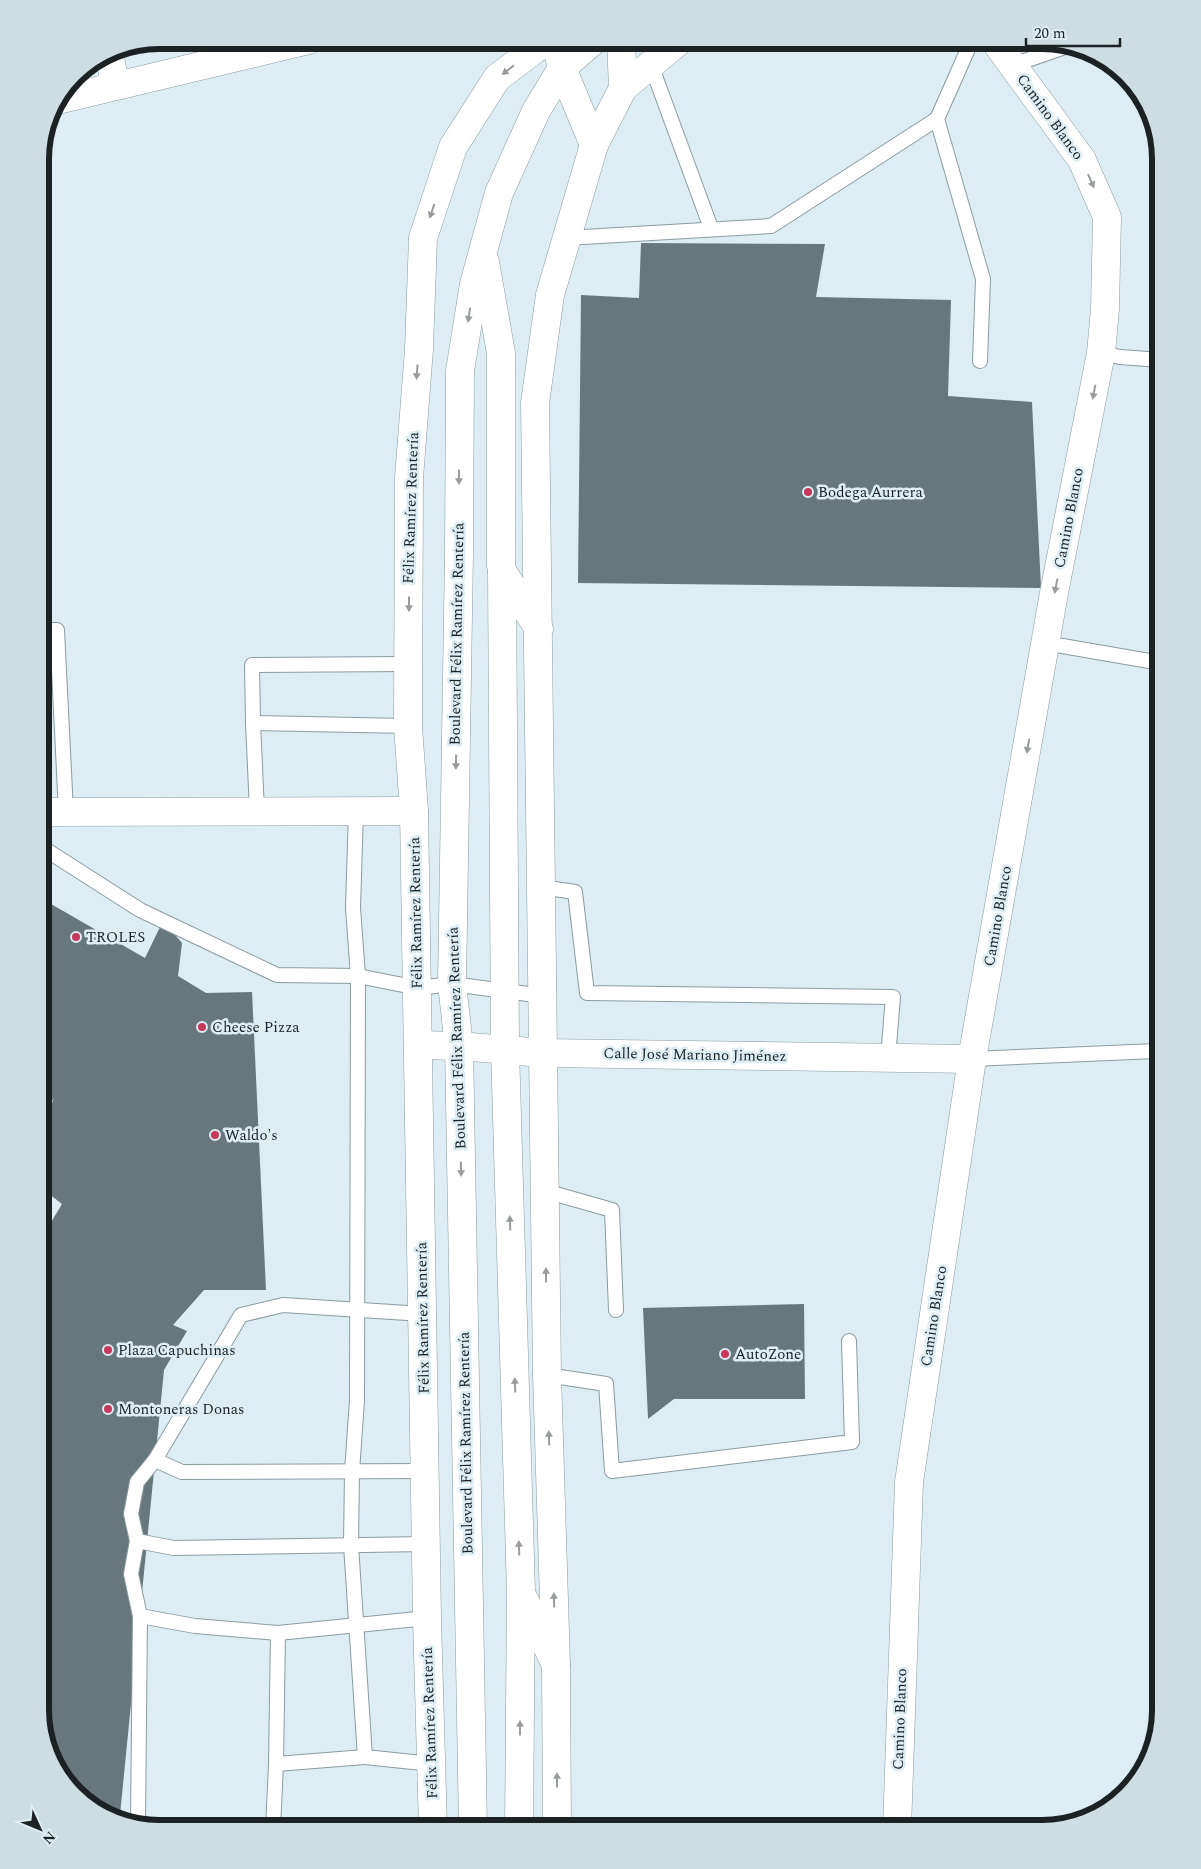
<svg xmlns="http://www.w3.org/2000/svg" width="1201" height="1869" font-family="Spectral,serif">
<rect width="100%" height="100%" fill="#ddedf3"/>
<g fill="#68777c">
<path d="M 641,243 L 825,244 L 816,297 L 951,300 L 948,396 L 1032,402 L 1041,588 L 578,583 L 581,295 L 639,298 Z"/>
<path d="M 40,862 L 52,870 L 44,900 L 145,958 L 163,921 L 182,943 L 178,976 L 206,993 L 252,992 L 266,1290 L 204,1290 L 173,1325 L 187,1331 L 164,1370 L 120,1815 L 92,1808 L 52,1763 L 40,1710 L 40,1241 L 62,1204 L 40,1187 L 40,1140 L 54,1097 L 40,1126 Z"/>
<path d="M 40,1201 L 51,1209 L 40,1227 Z"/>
<path d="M 804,1304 L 805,1399 L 674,1399 L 648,1419 L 643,1308 Z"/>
</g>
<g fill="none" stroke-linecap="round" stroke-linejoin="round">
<g stroke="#8b9ba0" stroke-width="16">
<g id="service">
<path d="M 972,40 L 937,119 L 983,279 L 980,361"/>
<path d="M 651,65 L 711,228"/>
<path d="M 1013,65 L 1068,46"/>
<path d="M 566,238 L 771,226 L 937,119"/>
<path d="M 1101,353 L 1120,357 L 1161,360"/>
<path d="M 40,630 L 57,630 L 66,812"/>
<path d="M 1045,643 L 1161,663"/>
<path d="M 253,723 L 257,811"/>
<path d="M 408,726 L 253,723 L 252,665 L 408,664"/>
<path d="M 356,811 L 353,908 L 358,976 L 357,1400 L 352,1472 L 351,1545 L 365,1757 L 432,1764"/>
<path d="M 40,846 L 140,910 L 277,975 L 358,976 L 418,988 L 452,984 L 543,996"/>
<path d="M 541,887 L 575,892 L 587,993 L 893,997 L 888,1058"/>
<path d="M 972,1059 L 1156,1051"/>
<path d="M 545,1191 L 612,1210 L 616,1310"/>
<path d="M 423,1314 L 283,1305 L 241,1315 L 155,1460 L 137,1482 L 131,1514 L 137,1541 L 131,1574 L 140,1616 L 195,1626 L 278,1633 L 427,1618"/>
<path d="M 547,1375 L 606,1384 L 612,1471 L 852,1442 L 849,1341"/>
<path d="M 155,1460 L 182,1472 L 424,1471"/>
<path d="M 137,1541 L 174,1548 L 426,1544"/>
<path d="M 140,1616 L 138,1822 L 167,1829"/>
<path d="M 278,1633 L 276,1764 L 365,1757"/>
<path d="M 273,1829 L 276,1764"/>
</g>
</g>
<g stroke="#8b9ba0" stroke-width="29">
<g id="minor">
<path d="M 623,88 L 680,40"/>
<path d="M 40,812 L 414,811"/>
<path d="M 419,1045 L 459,1046 L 543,1053 L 972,1059"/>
<path d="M 897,1829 L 909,1482 L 972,1059 L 1054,593 L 1101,353 L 1105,309 L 1107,217 L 1082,160 L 994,40"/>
</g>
</g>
<g stroke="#8b9ba0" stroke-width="29">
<g id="tertiary">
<path d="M 555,40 L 562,68 L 594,145"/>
<path d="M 109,52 L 115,85"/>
<path d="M 58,100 L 309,40"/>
</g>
</g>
<g stroke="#8b9ba0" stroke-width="29">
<g id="secondary">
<path d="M 433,1829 L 427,1618 L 414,811 L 408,726 L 409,478 L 419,349 L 423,238 L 453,147 L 497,78 L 547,40"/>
<path d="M 557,1829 L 556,1665 L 547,1375 L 535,403 L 550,295 L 594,145 L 623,88 L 621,40"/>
</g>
</g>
<g stroke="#8b9ba0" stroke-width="29">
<g id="trunk">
<path d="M 485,262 L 501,353 L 501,565 L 502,571 L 505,1049 L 521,1593 L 519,1829"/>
<path d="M 502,571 L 539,629"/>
<path d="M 524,1599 L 556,1665"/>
<path d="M 473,1829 L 459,1046 L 452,984 L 459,554 L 460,371 L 474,284 L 499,193 L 536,111 L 562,68 L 594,40"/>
</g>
</g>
<use href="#service" stroke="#fff" stroke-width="14"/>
<use href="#minor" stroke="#fff" stroke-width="28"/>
<use href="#tertiary" stroke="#fff" stroke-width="28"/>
<use href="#secondary" stroke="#fff" stroke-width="28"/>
<use href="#trunk" stroke="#fff" stroke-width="28"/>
</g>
<defs><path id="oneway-solid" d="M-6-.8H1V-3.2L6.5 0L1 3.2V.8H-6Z" transform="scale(1.25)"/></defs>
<g fill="#999c9c">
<use href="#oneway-solid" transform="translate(508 70) rotate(142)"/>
<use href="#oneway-solid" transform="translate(1091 181) rotate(66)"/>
<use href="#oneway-solid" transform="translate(432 211) rotate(108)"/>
<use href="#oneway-solid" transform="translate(469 315) rotate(99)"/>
<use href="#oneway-solid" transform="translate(417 372) rotate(94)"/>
<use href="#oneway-solid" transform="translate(1094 392) rotate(101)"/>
<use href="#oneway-solid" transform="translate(459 477) rotate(90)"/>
<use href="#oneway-solid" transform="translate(1056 586) rotate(101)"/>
<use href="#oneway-solid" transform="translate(409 604) rotate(90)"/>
<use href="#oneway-solid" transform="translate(1028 746) rotate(100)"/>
<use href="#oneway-solid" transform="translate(456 762) rotate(91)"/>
<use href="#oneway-solid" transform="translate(461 1169) rotate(89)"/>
<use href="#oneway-solid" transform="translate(510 1223) rotate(-92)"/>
<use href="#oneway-solid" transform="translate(546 1275) rotate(-90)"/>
<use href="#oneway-solid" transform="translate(515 1385) rotate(-92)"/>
<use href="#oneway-solid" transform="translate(549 1438) rotate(-92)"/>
<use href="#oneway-solid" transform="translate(519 1548) rotate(-92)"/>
<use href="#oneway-solid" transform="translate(554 1600) rotate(-92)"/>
<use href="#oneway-solid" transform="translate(520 1728) rotate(-90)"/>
<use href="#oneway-solid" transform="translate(557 1780) rotate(-90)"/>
</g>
<g fill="#c8385d" stroke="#ddedf3" stroke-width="2">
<circle cx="808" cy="492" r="5"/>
<circle cx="76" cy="937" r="5"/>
<circle cx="202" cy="1027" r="5"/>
<circle cx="215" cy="1135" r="5"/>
<circle cx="108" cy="1350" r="5"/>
<circle cx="725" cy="1354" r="5"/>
<circle cx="108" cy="1409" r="5"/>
</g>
<g text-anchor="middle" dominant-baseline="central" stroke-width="5" stroke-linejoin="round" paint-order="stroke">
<g font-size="15" fill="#1c2224" stroke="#ddedf3">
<text transform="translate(1050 117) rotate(54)">Camino Blanco</text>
<text transform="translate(411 508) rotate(-88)">Félix Ramírez Rentería</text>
<text transform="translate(1069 518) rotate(-79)">Camino Blanco</text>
<text transform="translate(457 634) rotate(-89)">Boulevard Félix Ramírez Rentería</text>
<text transform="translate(416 913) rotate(-91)">Félix Ramírez Rentería</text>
<text transform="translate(998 916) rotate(-80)">Camino Blanco</text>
<text transform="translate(457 1038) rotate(-92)">Boulevard Félix Ramírez Rentería</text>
<text transform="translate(695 1055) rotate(1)">Calle José Mariano Jiménez</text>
<text transform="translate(934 1316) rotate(-81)">Camino Blanco</text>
<text transform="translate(423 1318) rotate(-91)">Félix Ramírez Rentería</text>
<text transform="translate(466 1443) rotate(-91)">Boulevard Félix Ramírez Rentería</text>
<text transform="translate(900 1719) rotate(-88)">Camino Blanco</text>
<text transform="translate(430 1723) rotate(-92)">Félix Ramírez Rentería</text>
</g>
<g font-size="15" fill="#1c2224" stroke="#ddedf3" text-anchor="start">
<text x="818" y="492">Bodega Aurrera</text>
<text x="86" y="937">TROLES</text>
<text x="212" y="1027">Cheese Pizza</text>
<text x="225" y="1135">Waldo's</text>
<text x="118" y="1350">Plaza Capuchinas</text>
<text x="735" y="1354">AutoZone</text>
<text x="118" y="1409">Montoneras Donas</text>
</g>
</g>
<path d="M0 0H1201V1869H0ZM159 49H1042A110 110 0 0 1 1152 159V1710A110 110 0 0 1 1042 1820H159A110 110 0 0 1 49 1710V159A110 110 0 0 1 159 49Z" fill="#cedde2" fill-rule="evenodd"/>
<path fill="none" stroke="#1c2224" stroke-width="6" d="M159 49H1042A110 110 0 0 1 1152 159V1710A110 110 0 0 1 1042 1820H159A110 110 0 0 1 49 1710V159A110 110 0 0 1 159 49Z"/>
<g transform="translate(40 1829) rotate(134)" stroke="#ddedf3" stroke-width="4" paint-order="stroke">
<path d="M0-4L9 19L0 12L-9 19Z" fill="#1c2224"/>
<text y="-8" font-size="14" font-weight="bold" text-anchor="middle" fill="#1c2224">N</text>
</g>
<path d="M1026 38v8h94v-8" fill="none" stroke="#1c2224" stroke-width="2.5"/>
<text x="1034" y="38" font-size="15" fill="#1c2224" stroke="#ddedf3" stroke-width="4" paint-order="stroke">20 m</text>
</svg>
